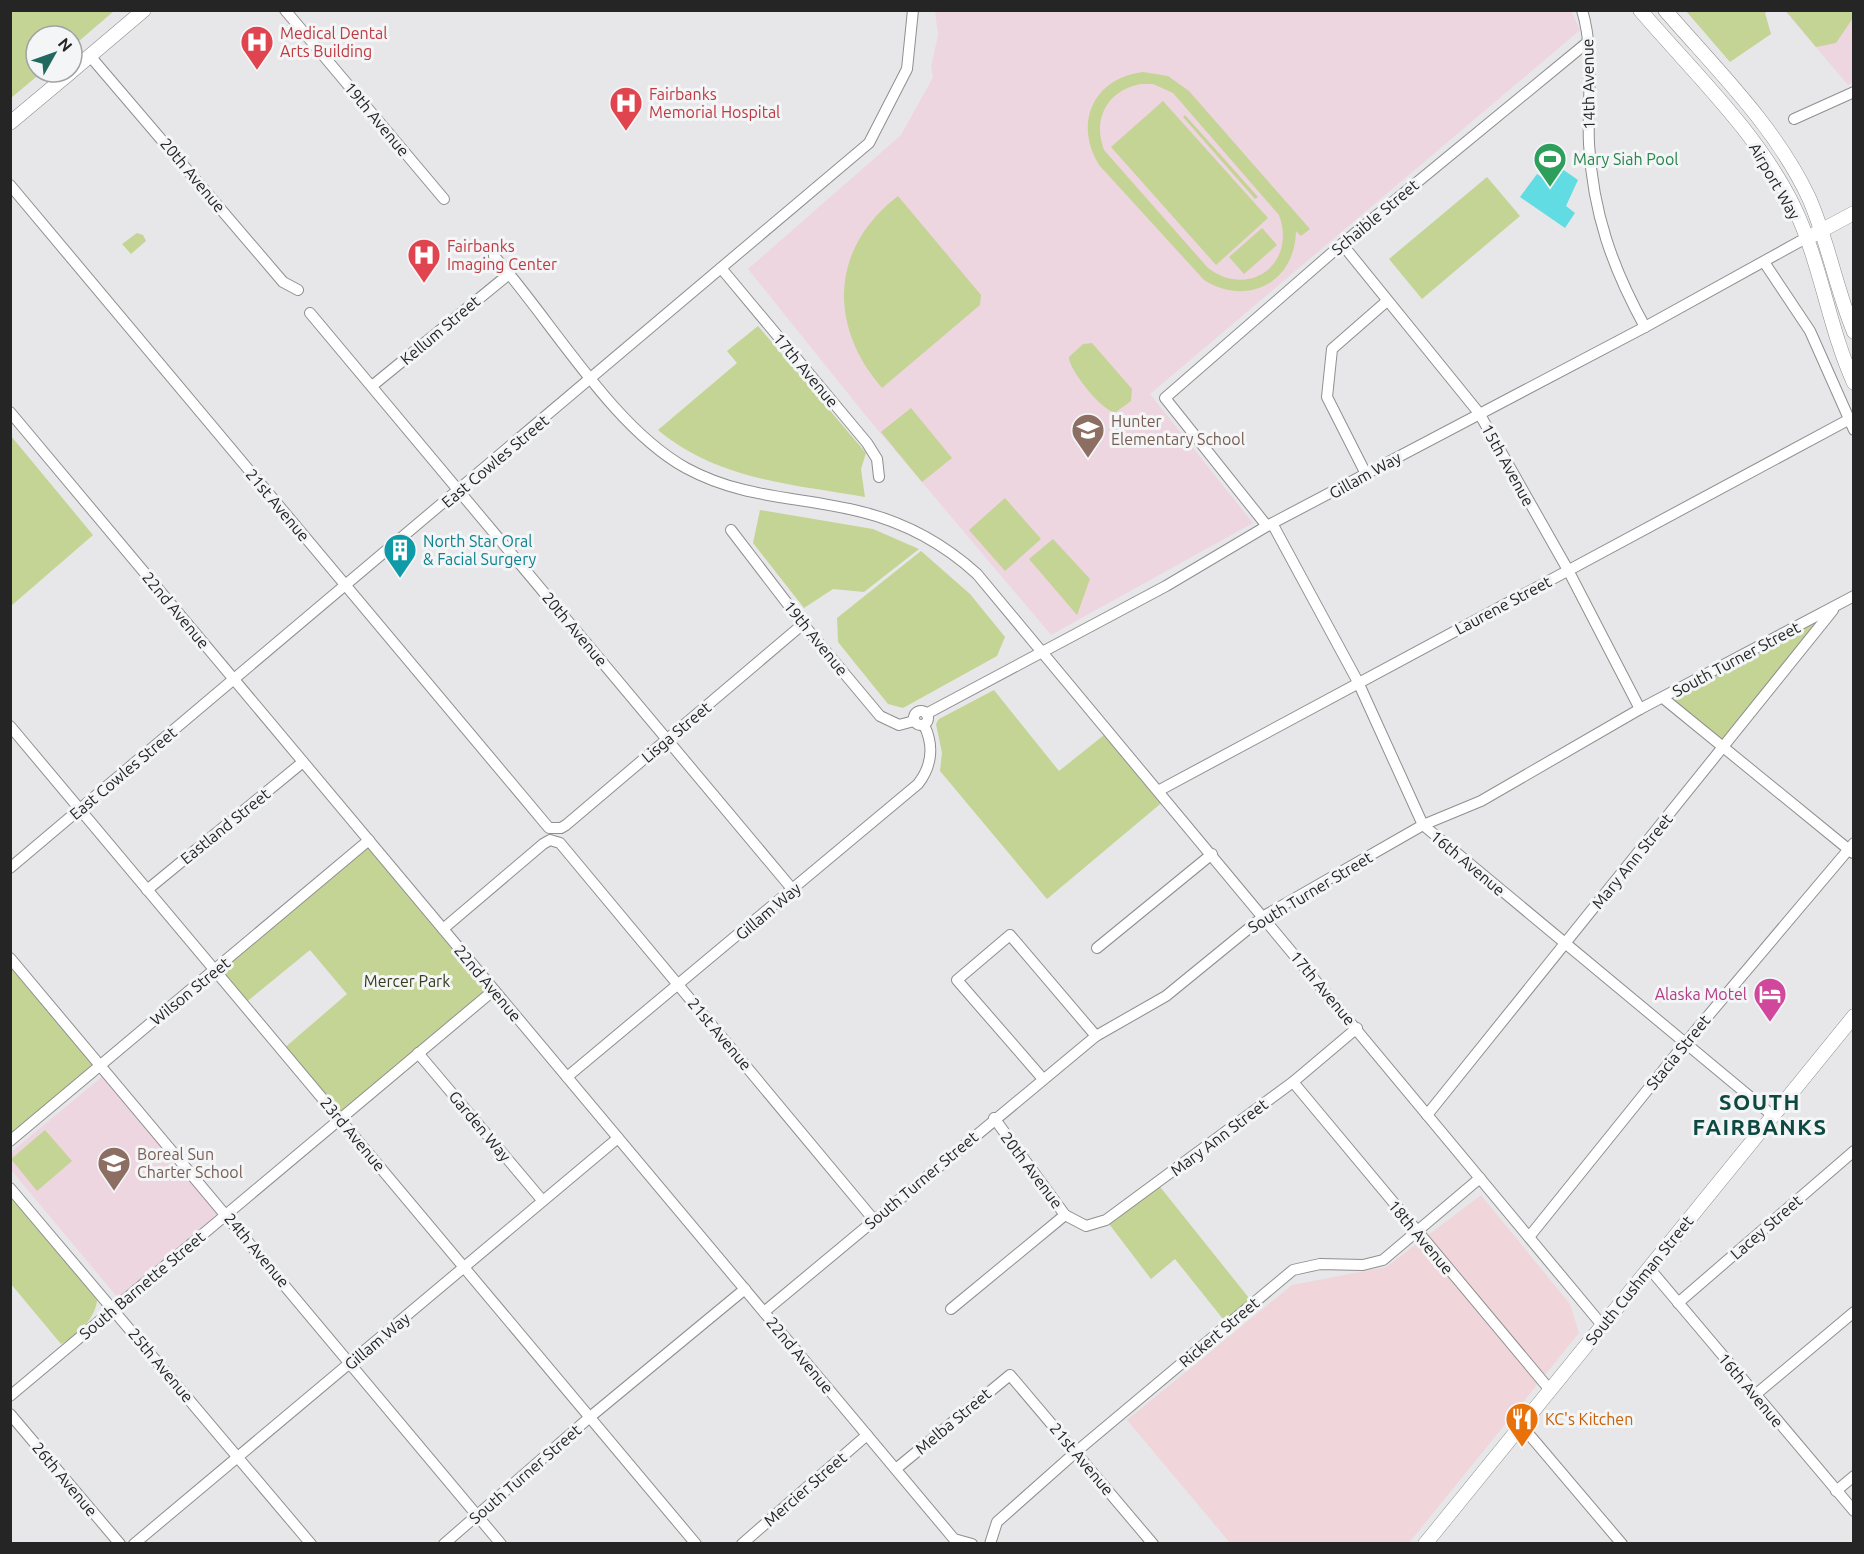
<svg xmlns="http://www.w3.org/2000/svg" width="1864" height="1554" font-family="Ubuntu,sans-serif">
<rect width="100%" height="100%" fill="#e7e7e9"/>
<path fill="#f0d6db" d="M 1481,1195 L 1570,1304 L 1579,1333 L 1409,1543 L 1230,1543 L 1127,1420 L 1292,1285 L 1386,1267 Z"/>
<g fill="#eed6e1">
<path d="M 1571,10 L 1580,30 L 1150,394 L 1253,523 L 1051,635 L 866,416 L 748,269 L 901,135 L 933,77 L 931,67 L 938,35 L 935,11 Z"/>
<path d="M 1785,11 L 1853,11 L 1853,82 L 1848,85 Z"/>
<path d="M 103,1076 L 218,1213 L 118,1298 L 11,1170 L 10,1153 Z"/>
</g>
<g fill="#c4d494" fill-rule="evenodd">
<path d="M 11,10 L 114,10 L 114,11 L 72,47 L 72,36 L 36,36 L 36,72 L 42,72 L 11,98 Z"/>
<path d="M 1686,11 L 1768,11 L 1765,13 L 1771,34 L 1730,62 Z"/>
<path d="M 1786,11 L 1853,11 L 1853,18 L 1836,43 L 1816,47 Z"/>
<path d="M 1143,72 L 1168,76 L 1189,91 L 1310,229 L 1301,236 L 1296,231 C 1295,283 1247,307 1204,280 L 1099,165 C 1073,122 1094,78 1143,72 ZM 1141,84 L 1153,84 L 1173,93 L 1279,215 C 1297,264 1249,299 1208,268 L 1104,150 C 1092,118 1108,90 1141,84 Z"/>
<path d="M 1163,101 L 1268,218 L 1216,265 L 1111,147 Z"/>
<path d="M 1185,115 L 1258,197 L 1255,199 L 1183,117 Z"/>
<path d="M 1487,177 L 1520,216 L 1422,299 L 1389,259 Z"/>
<path d="M 898,196 L 981,295 L 980,305 L 882,388 C 828,326 830,248 898,196 Z"/>
<path d="M 1262,228 L 1277,245 L 1244,274 L 1229,257 Z"/>
<path d="M 137,233 L 143,235 L 146,241 L 131,254 L 122,244 Z"/>
<path d="M 758,326 L 866,453 L 861,469 L 865,497 C 791,484 718,480 658,430 L 737,363 L 727,351 Z"/>
<path d="M 1092,343 L 1132,389 L 1131,401 L 1116,412 C 1104,414 1068,369 1069,357 L 1083,344 Z"/>
<path d="M 911,408 L 952,458 L 922,482 L 881,432 Z"/>
<path d="M 11,436 L 93,535 L 11,606 Z"/>
<path d="M 1005,498 L 1041,539 L 1005,571 L 969,530 Z"/>
<path d="M 760,510 L 873,529 L 919,549 L 864,592 L 833,589 L 804,608 L 753,543 Z"/>
<path d="M 1053,539 L 1090,579 L 1077,615 L 1029,559 Z"/>
<path d="M 921,551 L 970,594 L 1005,637 L 997,656 L 903,708 L 888,704 L 838,642 L 837,618 Z"/>
<path d="M 1835,606 L 1724,747 L 1663,698 Z"/>
<path d="M 994,690 L 1059,771 L 1109,731 L 1165,800 L 1047,899 L 940,771 L 942,753 L 936,724 L 939,719 Z"/>
<path d="M 369,840 L 494,990 L 341,1119 L 282,1050 L 347,994 L 310,950 L 244,1004 L 216,970 Z"/>
<path d="M 10,958 L 100,1065 L 10,1141 Z"/>
<path d="M 45,1130 L 72,1161 L 37,1191 L 11,1159 Z"/>
<path d="M 1157,1183 L 1253,1303 L 1227,1324 L 1175,1259 L 1151,1279 L 1106,1220 Z"/>
<path d="M 10,1193 L 97,1300 C 96,1317 77,1337 61,1344 L 11,1284 Z"/>
</g>
<path fill="#61dce2" d="M 1555,164 L 1578,180 L 1566,206 L 1575,213 L 1565,228 L 1520,197 L 1537,174 L 1545,179 Z"/>
<g fill="none" stroke-linecap="round" stroke-linejoin="round">
<g stroke="#8f8f91" stroke-width="12">
<g id="minor">
<path d="M 285,10 L 444,199"/>
<path d="M 1582,10 C 1595,53 1587,99 1589,144 C 1593,213 1612,267 1645,327"/>
<path d="M 90,56 L 283,282 L 298,290"/>
<path d="M 1794,119 L 1854,92"/>
<path d="M 10,185 L 549,828 L 561,828 L 566,825 L 803,624"/>
<path d="M 1342,244 L 1479,413 L 1568,570 L 1640,709"/>
<path d="M 494,256 C 551,320 612,427 686,468 C 745,500 801,496 862,512 C 906,523 944,544 977,574 L 1602,1325"/>
<path d="M 1764,262 L 1810,331 L 1854,430"/>
<path d="M 721,268 L 867,443 L 877,459 L 879,477"/>
<path d="M 310,313 L 793,890"/>
<path d="M 372,386 L 509,274"/>
<path d="M 10,412 L 954,1539 L 972,1544"/>
<path d="M 1366,474 L 1327,397 L 1332,349 L 1387,301"/>
<path d="M 1273,525 L 1358,682 L 1423,825 L 1772,1115"/>
<path d="M 1267,526 L 1165,398 L 1342,244 L 1589,41"/>
<path d="M 731,530 L 803,624 L 880,716 L 899,725 L 914,721"/>
<path d="M 1663,698 L 1853,853"/>
<circle cx="921" cy="718" r="7"/>
<path d="M 926,714 L 1166,586 L 1267,526 L 1645,327 L 1806,238"/>
<path d="M 10,726 L 696,1544"/>
<path d="M 1158,791 L 1848,420"/>
<path d="M 10,868 L 869,143 L 907,69 L 913,10"/>
<path d="M 147,890 L 303,762"/>
<path d="M 443,929 L 543,844 L 550,840 L 560,843 L 874,1220"/>
<path d="M 1097,948 L 1212,854"/>
<path d="M 10,958 L 501,1544"/>
<path d="M 418,1053 L 542,1200"/>
<path d="M 567,1077 L 918,784 C 932,766 934,745 924,725"/>
<path d="M 1043,1079 L 957,980 L 1010,935 L 1096,1036"/>
<path d="M 1293,1082 L 1550,1390"/>
<path d="M 1427,1115 L 1833,610"/>
<path d="M 994,1118 L 1065,1215 L 1086,1226 L 1106,1220 L 1293,1082 L 1357,1028"/>
<path d="M 10,1141 L 369,840"/>
<path d="M 10,1188 L 311,1544"/>
<path d="M 1529,1237 L 1686,1042 L 1854,843"/>
<path d="M 1649,1268 L 1854,1511"/>
<path d="M 1678,1303 L 1854,1151"/>
<path d="M 951,1309 L 1065,1215"/>
<path d="M 764,1312 L 1096,1036 L 1166,996 L 1264,916 L 1423,825 L 1481,801 L 1640,709 L 1854,596"/>
<path d="M 1755,1395 L 1854,1312"/>
<path d="M 10,1396 L 494,990"/>
<path d="M 10,1414 L 120,1544"/>
<path d="M 1521,1425 L 1622,1544"/>
<path d="M 897,1468 L 1010,1375 L 1153,1544"/>
<path d="M 1836,1491 L 1854,1476"/>
<path d="M 134,1544 L 618,1138"/>
<path d="M 444,1544 L 590,1417 L 745,1289"/>
<path d="M 742,1544 L 867,1435"/>
<path d="M 990,1544 L 997,1522 L 1077,1451 L 1293,1270 L 1320,1264 L 1363,1265 L 1383,1260 L 1480,1178"/>
</g>
</g>
<g stroke="#8f8f91" stroke-width="15">
<g id="major">
<path d="M 1640,10 C 1693,72 1757,132 1793,205 C 1821,262 1828,326 1854,383"/>
<path d="M 1665,10 C 1716,69 1776,127 1809,198 C 1828,241 1836,289 1854,332"/>
<path d="M 72,71 L 144,10"/>
<path d="M 10,123 L 71,72"/>
<path d="M 1813,235 L 1854,213"/>
<path d="M 1425,1544 L 1854,1016"/>
</g>
</g>
<use href="#minor" stroke="#fff" stroke-width="10"/>
<use href="#major" stroke="#fff" stroke-width="14"/>
</g>
<defs>
<g id="hospital-pin" transform="scale(1.725)"><path d="M0 17L-7.5 6A9.5 9.5 0 1 1 7.5 6Z" fill="#e0444e" stroke="#f4f5f6"/><path d="M-5-5h3v3.5h4V-5h3V5h-3V1.5h-4V5h-3Z" fill="#fff"/></g>
<g id="stadium-pin" transform="scale(1.725)"><path d="M0 17L-7.5 6A9.5 9.5 0 1 1 7.5 6Z" fill="#2e9e5b" stroke="#f4f5f6"/><path d="M0-5a6.5 5 0 1 0 0 10a6.5 5 0 1 0 0-10ZM-3.5-1.8h7v3.6h-7Z" fill="#fff"/></g>
<g id="school-pin" transform="scale(1.725)"><path d="M0 17L-7.5 6A9.5 9.5 0 1 1 7.5 6Z" fill="#8d6e63" stroke="#f4f5f6"/><path d="M0-5L7-2L0 1L-7-2ZM-4 1L0 2.5L4 1V4Q0 6-4 4Z" fill="#fff"/></g>
<g id="building-pin" transform="scale(1.725)"><path d="M0 17L-7.5 6A9.5 9.5 0 1 1 7.5 6Z" fill="#0f9aa8" stroke="#f4f5f6"/><path d="M-4-6H4V6H1V3H-1V6H-4ZM-2.5-4.3h1.7v1.8h-1.7ZM.8-4.3h1.7v1.8H.8ZM-2.5-1h1.7V.8h-1.7ZM.8-1h1.7V.8H.8Z" fill="#fff"/></g>
<g id="hotel-pin" transform="scale(1.725)"><path d="M0 17L-7.5 6A9.5 9.5 0 1 1 7.5 6Z" fill="#d1479c" stroke="#f4f5f6"/><path d="M-6-4.5h1.5V1H6V5H4.5V3h-9V5H-6ZM-4 0a1.8 1.8 0 1 1 3.6 0ZM.5 0V-2.5h3Q6-2.5 6 0Z" fill="#fff"/></g>
<g id="restaurant-pin" transform="scale(1.725)"><path d="M0 17L-7.5 6A9.5 9.5 0 1 1 7.5 6Z" fill="#e8710a" stroke="#f4f5f6"/><path d="M-5-6h1v4h1v-4h1v4h1v-4h1v5L-1.5 .5V6h-2V.5L-5-1ZM5-6V6H3V1.5H1.5Q1.5-4 5-6Z" fill="#fff"/></g>
</defs>
<g fill-rule="evenodd">
<use href="#hospital-pin" x="257" y="42"/>
<use href="#hospital-pin" x="626" y="103"/>
<use href="#stadium-pin" x="1550" y="159"/>
<use href="#hospital-pin" x="424" y="255"/>
<use href="#school-pin" x="1088" y="430"/>
<use href="#building-pin" x="400" y="550"/>
<use href="#hotel-pin" x="1770" y="994"/>
<use href="#school-pin" x="114" y="1163"/>
<use href="#restaurant-pin" x="1522" y="1419"/>
</g>
<g text-anchor="middle" dominant-baseline="central" stroke-width="6" stroke-linejoin="round" paint-order="stroke">
<g font-size="16" fill="#be3a42" stroke="#f4f5f6" text-anchor="start">
<text x="280" y="33">Medical Dental<tspan x="280" dy="18">Arts Building</tspan></text>
<text x="649" y="94">Fairbanks<tspan x="649" dy="18">Memorial Hospital</tspan></text>
<text x="447" y="246">Fairbanks<tspan x="447" dy="18">Imaging Center</tspan></text>
</g>
<g font-size="16" fill="#252526" stroke="#f4f5f6">
<text transform="translate(1588 84) rotate(-91)">14th Avenue</text>
<text transform="translate(377 119) rotate(50)">19th Avenue</text>
<text transform="translate(193 175) rotate(50)">20th Avenue</text>
<text transform="translate(1775 181) rotate(60)">Airport Way</text>
<text transform="translate(1375 217) rotate(-40)">Schaible Street</text>
<text transform="translate(440 330) rotate(-40)">Kellum Street</text>
<text transform="translate(806 370) rotate(50)">17th Avenue</text>
<text transform="translate(495 461) rotate(-40)">East Cowles Street</text>
<text transform="translate(1508 465) rotate(61)">15th Avenue</text>
<text transform="translate(1365 475) rotate(-29)">Gillam Way</text>
<text transform="translate(278 505) rotate(50)">21st Avenue</text>
<text transform="translate(1503 605) rotate(-28)">Laurene Street</text>
<text transform="translate(176 610) rotate(50)">22nd Avenue</text>
<text transform="translate(575 629) rotate(50)">20th Avenue</text>
<text transform="translate(816 638) rotate(51)">19th Avenue</text>
<text transform="translate(1736 659) rotate(-28)">South Turner Street</text>
<text transform="translate(676 732) rotate(-40)">Lisga Street</text>
<text transform="translate(123 773) rotate(-40)">East Cowles Street</text>
<text transform="translate(225 826) rotate(-39)">Eastland Street</text>
<text transform="translate(1632 861) rotate(-51)">Mary Ann Street</text>
<text transform="translate(1468 863) rotate(40)">16th Avenue</text>
<text transform="translate(1310 892) rotate(-31)">South Turner Street</text>
<text transform="translate(768 911) rotate(-40)">Gillam Way</text>
<text transform="translate(488 983) rotate(50)">22nd Avenue</text>
<text transform="translate(1323 988) rotate(50)">17th Avenue</text>
<text transform="translate(190 991) rotate(-39)">Wilson Street</text>
<text transform="translate(720 1034) rotate(50)">21st Avenue</text>
<text transform="translate(1678 1052) rotate(-51)">Stacia Street</text>
<text transform="translate(480 1126) rotate(50)">Garden Way</text>
<text transform="translate(353 1134) rotate(50)">23rd Avenue</text>
<text transform="translate(1219 1137) rotate(-37)">Mary Ann Street</text>
<text transform="translate(1032 1170) rotate(53)">20th Avenue</text>
<text transform="translate(921 1180) rotate(-40)">South Turner Street</text>
<text transform="translate(1766 1227) rotate(-41)">Lacey Street</text>
<text transform="translate(1421 1237) rotate(50)">18th Avenue</text>
<text transform="translate(257 1250) rotate(50)">24th Avenue</text>
<text transform="translate(1639 1280) rotate(-51)">South Cushman Street</text>
<text transform="translate(142 1285) rotate(-40)">South Barnette Street</text>
<text transform="translate(1219 1332) rotate(-40)">Rickert Street</text>
<text transform="translate(377 1341) rotate(-40)">Gillam Way</text>
<text transform="translate(800 1355) rotate(50)">22nd Avenue</text>
<text transform="translate(161 1365) rotate(50)">25th Avenue</text>
<text transform="translate(1751 1390) rotate(50)">16th Avenue</text>
<text transform="translate(953 1421) rotate(-40)">Melba Street</text>
<text transform="translate(1082 1459) rotate(50)">21st Avenue</text>
<text transform="translate(525 1474) rotate(-41)">South Turner Street</text>
<text transform="translate(65 1479) rotate(50)">26th Avenue</text>
<text transform="translate(805 1489) rotate(-41)">Mercier Street</text>
</g>
<g font-size="16" fill="#27864d" stroke="#f4f5f6" text-anchor="start">
<text x="1573" y="159">Mary Siah Pool</text>
</g>
<g font-size="16" fill="#785e54" stroke="#f4f5f6" text-anchor="start">
<text x="1111" y="421">Hunter<tspan x="1111" dy="18">Elementary School</tspan></text>
<text x="137" y="1154">Boreal Sun<tspan x="137" dy="18">Charter School</tspan></text>
</g>
<g font-size="16" fill="#0d838f" stroke="#f4f5f6" text-anchor="start">
<text x="423" y="541">North Star Oral<tspan x="423" dy="18">&amp; Facial Surgery</tspan></text>
</g>
<g font-size="16" fill="#353c19" stroke="#f4f5f6">
<text x="407" y="981">Mercer Park</text>
</g>
<g font-size="16" fill="#b23c85" stroke="#f4f5f6" text-anchor="end">
<text x="1747" y="994">Alaska Motel</text>
</g>
<g font-size="16" fill="#c56008" stroke="#f4f5f6" text-anchor="start">
<text x="1545" y="1419">KC's Kitchen</text>
</g>
<g font-size="22" font-weight="bold" letter-spacing="1.5" fill="#0d4941" stroke="#f4f5f6">
<text x="1760" y="1101">SOUTH<tspan x="1760" dy="25">FAIRBANKS</tspan></text>
</g>
</g>
<rect width="1864" height="1554" fill="none" stroke="#252526" stroke-width="24"/>
<g transform="translate(54 54) rotate(50)"><circle r="28" fill="#f4f5f6" stroke="#a1a2a3" stroke-width="1.5"/>
<path d="M0-4.5L10 22L0 15L-10 22Z" fill="#21695f"/>
<text y="-9" font-size="16" font-weight="bold" text-anchor="middle" fill="#252526">N</text>
</g>
</svg>
